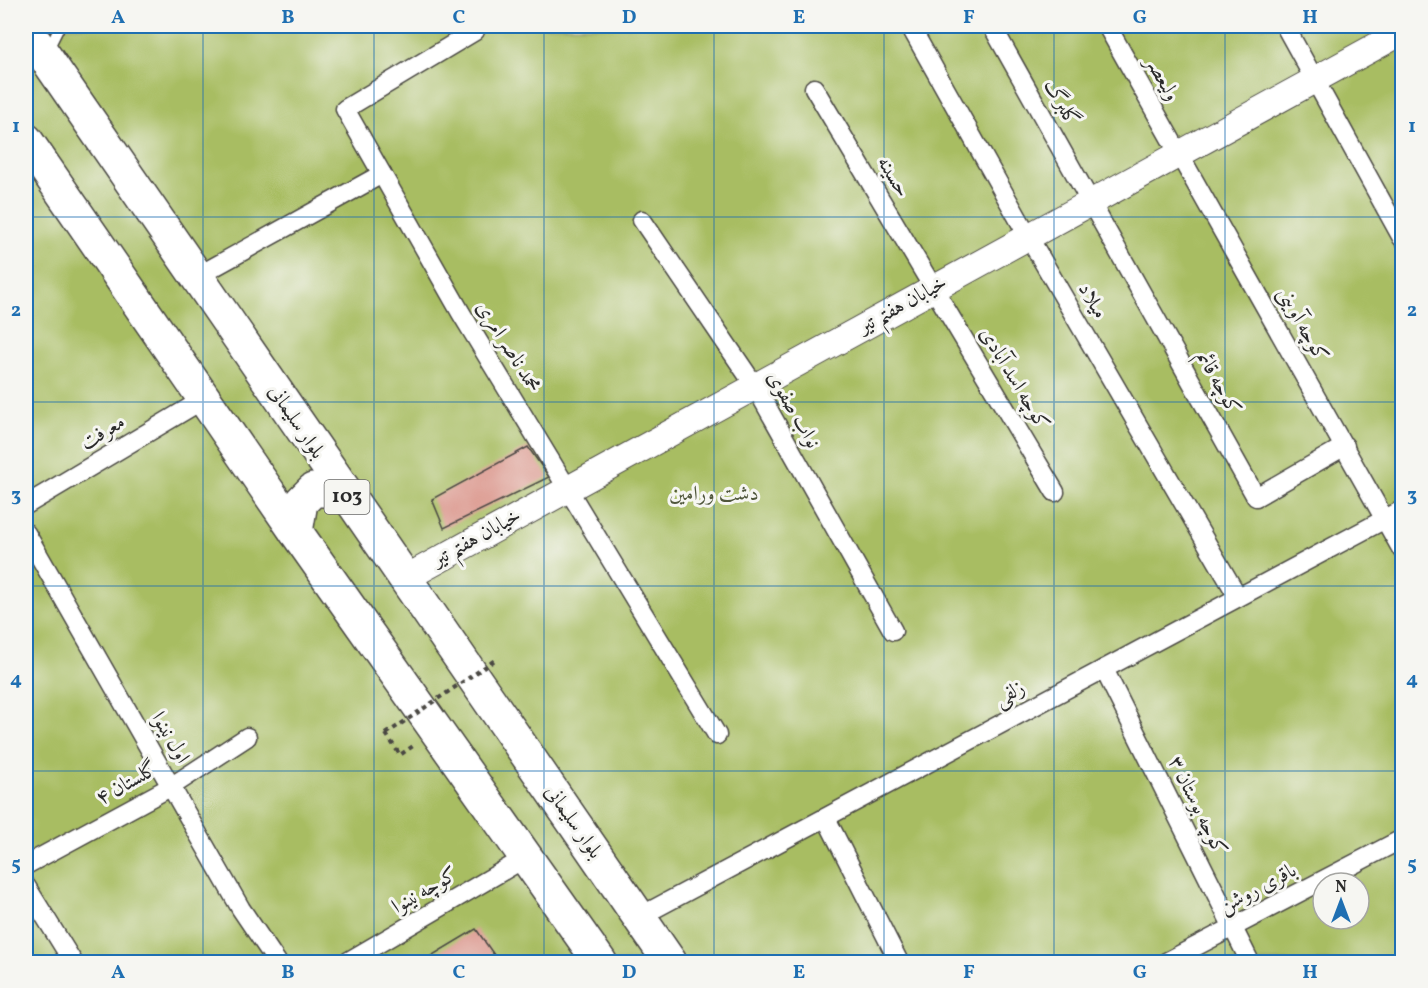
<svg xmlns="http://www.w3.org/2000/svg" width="1428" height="988" font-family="Vollkorn,Amiri,serif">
<rect width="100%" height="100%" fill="#f6f6f2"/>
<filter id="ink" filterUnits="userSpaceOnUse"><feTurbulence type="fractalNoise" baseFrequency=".0167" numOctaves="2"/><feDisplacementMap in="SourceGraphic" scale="12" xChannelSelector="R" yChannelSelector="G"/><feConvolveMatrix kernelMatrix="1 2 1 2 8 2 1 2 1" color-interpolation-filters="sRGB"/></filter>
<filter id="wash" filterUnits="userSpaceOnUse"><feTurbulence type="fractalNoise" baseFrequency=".008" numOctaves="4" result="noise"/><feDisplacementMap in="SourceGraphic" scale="24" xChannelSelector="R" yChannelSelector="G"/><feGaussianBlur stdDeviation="1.35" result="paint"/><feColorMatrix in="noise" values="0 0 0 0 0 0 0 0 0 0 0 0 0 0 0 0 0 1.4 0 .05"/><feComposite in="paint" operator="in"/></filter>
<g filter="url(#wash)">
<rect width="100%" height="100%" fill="#ece2c4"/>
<path fill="#a8bd62" stroke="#6a7446" stroke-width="1.5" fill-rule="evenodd" d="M 26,26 L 1402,26 L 1402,962 L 26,962 ZM 1323,883 L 1359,883 L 1359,919 L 1323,919 Z"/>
<g id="blocks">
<g fill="#db968c">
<path d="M 528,447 L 549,477 L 444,528 L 432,499 Z"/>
<path d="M 476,929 L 499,962 L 421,962 Z"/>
</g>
</g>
</g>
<g filter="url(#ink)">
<use href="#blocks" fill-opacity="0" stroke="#484642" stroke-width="1.5"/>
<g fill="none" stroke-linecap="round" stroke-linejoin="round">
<g stroke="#484642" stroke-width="12">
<path id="lane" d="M 48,50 L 60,26"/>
</g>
<g stroke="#484642" stroke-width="21">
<g id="street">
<path d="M 910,26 L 1028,236 L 1238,597"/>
<path d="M 992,26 L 1256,497 L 1345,446"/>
<path d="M 1107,26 L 1402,550"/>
<path d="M 1285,26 L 1402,238"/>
<path d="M 475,31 L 345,109 L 461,313 L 717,735"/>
<path d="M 814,88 L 1055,492"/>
<path d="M 642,220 L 755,386 L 893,631"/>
<path d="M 196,277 L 382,174"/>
<path d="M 26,505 L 204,399"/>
<path d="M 26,533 L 241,909 L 277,962"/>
<path d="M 1104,669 L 1250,962"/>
<path d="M 826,818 L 899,962"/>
<path d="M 26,865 L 172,786 L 247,737"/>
<path d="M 26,886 L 73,962"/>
<path d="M 639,917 L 1402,510"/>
<path d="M 347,962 L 525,858"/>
<path d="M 1166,962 L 1402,839"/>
</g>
</g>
<g stroke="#484642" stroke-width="28">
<path id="secondary" d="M 404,579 L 1402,32"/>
</g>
<g stroke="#484642" stroke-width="36">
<g id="highway">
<path d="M 26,29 L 670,962"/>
<path d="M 26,140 L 296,532 L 600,962"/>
<path d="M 296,532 L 301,502 L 313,490 L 331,490 L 347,496"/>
</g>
</g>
<path stroke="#484642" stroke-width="4" stroke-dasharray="4.5 4.5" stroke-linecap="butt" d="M 386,734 L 400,755 L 413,746"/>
<use href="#lane" stroke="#fff" stroke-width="9"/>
<use href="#street" stroke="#fff" stroke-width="18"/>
<use href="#secondary" stroke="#fff" stroke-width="26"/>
<use href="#highway" stroke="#fff" stroke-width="33"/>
<path stroke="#484642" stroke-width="4" stroke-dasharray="4.5 4.5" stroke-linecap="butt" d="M 386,734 L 495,660"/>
</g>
</g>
<path fill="none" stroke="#1f6fb2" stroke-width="1.5" stroke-opacity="0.55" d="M 203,26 L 203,962M 374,26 L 374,962M 544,26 L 544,962M 714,26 L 714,962M 884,26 L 884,962M 1054,26 L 1054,962M 1225,26 L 1225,962M 26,217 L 1402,217M 26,402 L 1402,402M 26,586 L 1402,586M 26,771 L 1402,771"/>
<g text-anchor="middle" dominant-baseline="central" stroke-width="6" stroke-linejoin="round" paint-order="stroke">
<rect fill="#f6f6f2" stroke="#686867" stroke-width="1.5" x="324.5" y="480" width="45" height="34" rx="4.5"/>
<g font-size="20" font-weight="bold" fill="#2b2b2b">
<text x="347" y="497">103</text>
</g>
<g font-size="21" fill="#2b2b2b" stroke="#f6f6f2">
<text transform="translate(1162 79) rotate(61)">ولیعصر</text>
<text transform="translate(1061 103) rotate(61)">گلبرگ</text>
<text transform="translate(893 177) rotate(59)">حسینه</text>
<text transform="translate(1092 301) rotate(60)">میلاد</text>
<text transform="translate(903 305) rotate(-29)">خیابان هفتم تیر</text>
<text transform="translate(1302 325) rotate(60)">کوچه آوینی</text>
<text transform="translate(508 347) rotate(58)">محمد ناصر امری</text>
<text transform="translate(1014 379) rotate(59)">کوچه اسد آبادی</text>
<text transform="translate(1218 383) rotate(61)">کوچه قائم</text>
<text transform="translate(793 410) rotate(60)">نواب صفوی</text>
<text transform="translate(296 422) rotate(56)">بلوار سلیمانی</text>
<text transform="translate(103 433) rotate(-31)">معرفت</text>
<text transform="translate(477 538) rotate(-29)">خیابان هفتم تیر</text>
<text transform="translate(1010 694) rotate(-28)">زلفی</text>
<text transform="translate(170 738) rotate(60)">اول نینوا</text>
<text transform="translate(127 784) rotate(-29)">گلستان ۴</text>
<text transform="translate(1197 806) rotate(64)">کوچه بوستان ۳</text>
<text transform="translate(573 822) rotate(55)">بلوار سلیمانی</text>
<text transform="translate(1258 889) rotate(-28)">باقری روشن</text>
<text transform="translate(425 891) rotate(-30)">کوچه نینوا</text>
</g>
<g font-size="21" fill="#50573c" stroke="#f6f6f2">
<text x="714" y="494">دشت ورامین</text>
</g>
</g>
<rect width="1428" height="988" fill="none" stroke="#f6f6f2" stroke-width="66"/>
<g transform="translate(1341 901)"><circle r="28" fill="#f6f6f2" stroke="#a5a5a2" stroke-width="1.5"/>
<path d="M0-4.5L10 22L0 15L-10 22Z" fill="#1f6fb2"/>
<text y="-9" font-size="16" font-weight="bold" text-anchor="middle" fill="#2b2b2b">N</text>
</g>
<rect x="33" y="33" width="1362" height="922" fill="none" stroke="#1f6fb2" stroke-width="2"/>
<g font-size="20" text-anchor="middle" font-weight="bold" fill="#1f6fb2">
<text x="118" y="23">A</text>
<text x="288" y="23">B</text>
<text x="459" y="23">C</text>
<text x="629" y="23">D</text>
<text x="799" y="23">E</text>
<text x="969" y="23">F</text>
<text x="1140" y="23">G</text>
<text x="1310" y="23">H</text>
<text x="16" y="132">1</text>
<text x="1412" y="132">1</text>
<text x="16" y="316">2</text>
<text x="1412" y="316">2</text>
<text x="16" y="501">3</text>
<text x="1412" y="501">3</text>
<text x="16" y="685">4</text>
<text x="1412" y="685">4</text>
<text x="16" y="870">5</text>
<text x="1412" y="870">5</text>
<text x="118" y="978">A</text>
<text x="288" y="978">B</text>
<text x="459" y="978">C</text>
<text x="629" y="978">D</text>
<text x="799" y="978">E</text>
<text x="969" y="978">F</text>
<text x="1140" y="978">G</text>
<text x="1310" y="978">H</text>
</g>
</svg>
